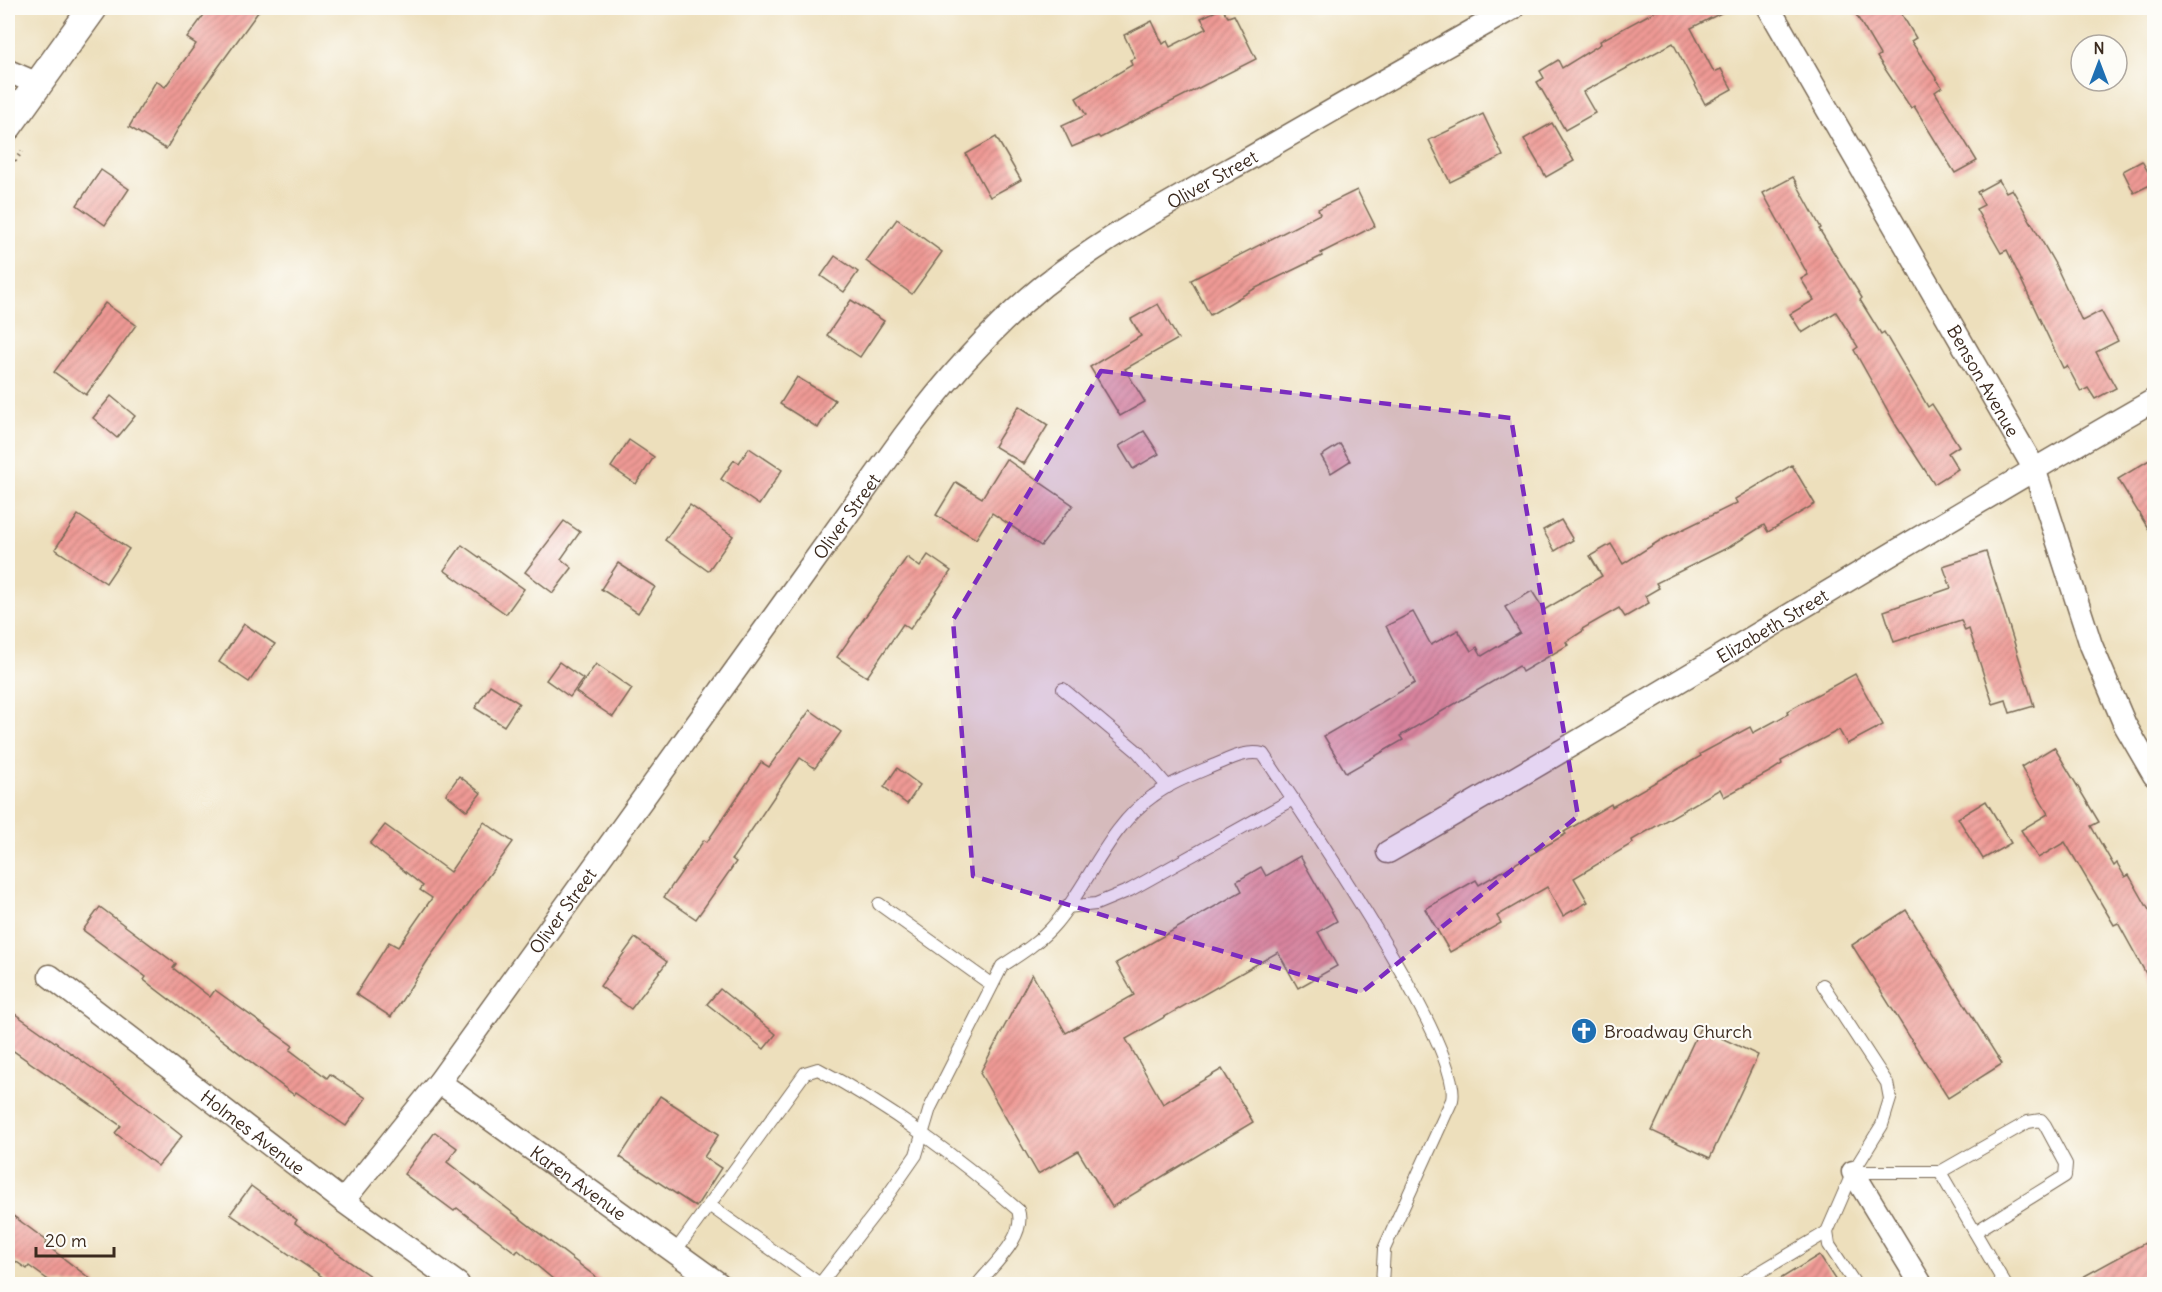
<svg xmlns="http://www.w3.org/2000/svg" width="2162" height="1292" font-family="Delius,sans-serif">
<defs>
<pattern id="building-hatch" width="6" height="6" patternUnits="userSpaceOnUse" patternTransform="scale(1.5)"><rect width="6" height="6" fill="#ef9a95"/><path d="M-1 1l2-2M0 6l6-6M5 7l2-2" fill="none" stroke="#c37e79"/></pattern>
</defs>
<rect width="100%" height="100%" fill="#fdfcf7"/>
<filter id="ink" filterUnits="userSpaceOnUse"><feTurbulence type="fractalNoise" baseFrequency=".0167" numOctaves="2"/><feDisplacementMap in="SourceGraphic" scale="12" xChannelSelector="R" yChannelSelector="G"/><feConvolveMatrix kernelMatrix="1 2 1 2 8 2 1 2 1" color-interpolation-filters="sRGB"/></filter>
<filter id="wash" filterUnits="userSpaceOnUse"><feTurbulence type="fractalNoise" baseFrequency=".008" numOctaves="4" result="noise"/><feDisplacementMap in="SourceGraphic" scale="24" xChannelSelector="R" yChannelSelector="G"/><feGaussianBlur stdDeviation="1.35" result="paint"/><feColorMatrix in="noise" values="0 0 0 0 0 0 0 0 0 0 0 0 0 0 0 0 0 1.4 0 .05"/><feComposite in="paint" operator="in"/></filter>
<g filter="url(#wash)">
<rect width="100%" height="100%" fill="#eddfbc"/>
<g id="blocks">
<g fill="url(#building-hatch)">
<path d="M 209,8 L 261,8 L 201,91 L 166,149 L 129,127 L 156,81 L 165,87 L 196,44 L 187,38 Z"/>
<path d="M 1222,8 L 1228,17 L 1234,15 L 1256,59 L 1100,138 L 1098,136 L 1072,147 L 1062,126 L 1086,115 L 1076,98 L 1132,65 L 1130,60 L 1135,58 L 1124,35 L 1152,21 L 1163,44 L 1167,41 L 1170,47 L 1207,28 L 1201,18 Z"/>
<path d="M 1661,8 L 1731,8 L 1691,28 L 1714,72 L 1721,69 L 1732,89 L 1705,104 L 1673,43 L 1583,92 L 1595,113 L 1565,130 L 1537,82 L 1544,78 L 1540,71 L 1558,60 L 1562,68 L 1601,44 L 1600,41 Z"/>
<path d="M 1852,8 L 1898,8 L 1916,38 L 1911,41 L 1942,87 L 1935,92 L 1977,161 L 1955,173 L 1914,106 L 1911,108 L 1877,57 L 1880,55 Z"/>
<path d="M 1483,114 L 1503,156 L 1450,182 L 1429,140 Z"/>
<path d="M 1552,123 L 1574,161 L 1546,177 L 1524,139 Z"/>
<path d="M 996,137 L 1021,180 L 990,197 L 966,154 Z"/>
<path d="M 2142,161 L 2154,183 L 2134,193 L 2123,171 Z"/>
<path d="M 101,170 L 129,189 L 105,225 L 77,205 Z"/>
<path d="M 1793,177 L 1821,228 L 1819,229 L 1862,298 L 1860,300 L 1881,334 L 1884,332 L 1928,407 L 1932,404 L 1959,446 L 1948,453 L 1958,469 L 1934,484 L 1897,427 L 1854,350 L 1858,347 L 1836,312 L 1802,333 L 1790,314 L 1814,300 L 1801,279 L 1808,275 L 1763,193 Z"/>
<path d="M 1999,180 L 2006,192 L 2012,189 L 2055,264 L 2082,321 L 2101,311 L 2118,341 L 2096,352 L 2116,388 L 2095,399 L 2088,388 L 2081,392 L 2067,366 L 2063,368 L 2007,250 L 2001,253 L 1976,209 L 1984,205 L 1977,192 Z"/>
<path d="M 1357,190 L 1375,226 L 1321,253 L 1322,256 L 1254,289 L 1210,315 L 1191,280 L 1320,214 L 1318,209 Z"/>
<path d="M 897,219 L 942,252 L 912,294 L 866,261 Z"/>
<path d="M 835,256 L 858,272 L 844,292 L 821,276 Z"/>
<path d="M 851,300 L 884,321 L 860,357 L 827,335 Z"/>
<path d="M 105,303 L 136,325 L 86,395 L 54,372 Z"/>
<path d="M 1158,304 L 1178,339 L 1125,369 L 1145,402 L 1120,416 L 1090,367 L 1141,336 L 1131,319 Z"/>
<path d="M 797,377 L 835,400 L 818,428 L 780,404 Z"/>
<path d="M 111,396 L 135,416 L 117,438 L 93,418 Z"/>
<path d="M 1019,406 L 1048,425 L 1024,464 L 994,446 Z"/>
<path d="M 1144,431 L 1159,454 L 1133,469 L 1119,446 Z"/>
<path d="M 629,440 L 654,457 L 636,484 L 611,467 Z"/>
<path d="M 1340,444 L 1350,461 L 1331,473 L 1321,456 Z"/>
<path d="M 749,448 L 782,470 L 759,505 L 721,479 L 734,460 L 739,463 Z"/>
<path d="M 2154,457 L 2154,538 L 2118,479 Z"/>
<path d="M 1006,459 L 1073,505 L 1041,546 L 992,513 L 976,539 L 936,515 L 956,482 L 982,498 Z"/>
<path d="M 1792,465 L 1815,504 L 1768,532 L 1764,525 L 1731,546 L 1656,583 L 1659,588 L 1645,596 L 1649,603 L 1625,617 L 1619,608 L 1582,629 L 1583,631 L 1566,642 L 1568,645 L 1522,672 L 1519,666 L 1400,736 L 1403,740 L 1346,773 L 1324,736 L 1415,683 L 1386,626 L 1413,612 L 1431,645 L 1458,630 L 1471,651 L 1477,647 L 1482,656 L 1520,633 L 1505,607 L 1532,591 L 1544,610 L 1602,576 L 1590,556 L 1611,544 L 1623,564 L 1659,541 L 1737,503 L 1735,499 Z"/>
<path d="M 690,505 L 733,536 L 708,571 L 665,540 Z"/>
<path d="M 78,515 L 129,549 L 106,583 L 55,549 Z"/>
<path d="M 1561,520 L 1573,540 L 1555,551 L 1543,530 Z"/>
<path d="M 564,521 L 580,532 L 561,559 L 572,568 L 553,593 L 525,572 Z"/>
<path d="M 462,545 L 524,589 L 506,614 L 444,570 Z"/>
<path d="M 1986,552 L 2034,706 L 2010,713 L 2006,700 L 1993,704 L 1969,629 L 1965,631 L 1961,620 L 1894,642 L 1884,611 L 1951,588 L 1943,566 Z"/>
<path d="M 928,555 L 951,571 L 910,629 L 903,624 L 867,677 L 837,657 L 907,557 L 920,567 Z"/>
<path d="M 618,563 L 655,587 L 638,613 L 601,589 Z"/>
<path d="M 244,624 L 275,644 L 249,682 L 219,662 Z"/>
<path d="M 559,662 L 583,679 L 570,697 L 546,680 Z"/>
<path d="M 596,664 L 632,689 L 613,717 L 576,692 Z"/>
<path d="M 1855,674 L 1883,725 L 1847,744 L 1839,730 L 1781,761 L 1782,764 L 1771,771 L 1724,797 L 1720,789 L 1632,840 L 1633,843 L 1574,878 L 1588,902 L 1563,916 L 1547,887 L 1497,916 L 1501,923 L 1450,952 L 1425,909 L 1476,880 L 1479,885 L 1566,834 L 1564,832 L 1611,804 L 1612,807 L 1701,756 L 1700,754 L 1750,727 L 1753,733 L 1788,714 L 1787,711 Z"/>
<path d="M 490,685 L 519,703 L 504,726 L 475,708 Z"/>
<path d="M 810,710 L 841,732 L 815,768 L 800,758 L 732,859 L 736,862 L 696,919 L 664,897 L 704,840 L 707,842 L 761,762 L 769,767 Z"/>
<path d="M 2054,747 L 2099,822 L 2091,826 L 2114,866 L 2117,863 L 2125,877 L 2129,875 L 2154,919 L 2154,988 L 2118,923 L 2114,925 L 2065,842 L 2038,858 L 2021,830 L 2048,814 L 2021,767 Z"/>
<path d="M 897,768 L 920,785 L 907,804 L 884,787 Z"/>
<path d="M 459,776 L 481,793 L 467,811 L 446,794 Z"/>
<path d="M 1986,801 L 2011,843 L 1983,859 L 1958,818 Z"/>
<path d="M 484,822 L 513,842 L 432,954 L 391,1017 L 356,994 L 389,942 L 398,947 L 432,898 L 420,890 L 423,886 L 370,844 L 385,825 L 450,872 Z"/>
<path d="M 1300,856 L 1337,921 L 1318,932 L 1337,966 L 1298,988 L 1278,952 L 1126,1039 L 1163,1104 L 1222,1069 L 1253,1122 L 1112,1207 L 1078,1151 L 1038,1174 L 980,1073 L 1032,974 L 1066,1033 L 1134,995 L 1116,963 L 1242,891 L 1237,881 L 1261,867 L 1266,876 Z"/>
<path d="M 100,907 L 176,964 L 173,968 L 210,997 L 215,990 L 293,1046 L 290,1050 L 327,1078 L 330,1074 L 366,1098 L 346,1126 L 296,1092 L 294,1095 L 144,980 L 146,977 L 83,930 Z"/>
<path d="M 1906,910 L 2002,1064 L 1948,1098 L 1852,945 Z"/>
<path d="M 635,938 L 667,962 L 631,1009 L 600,986 Z"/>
<path d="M 720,989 L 776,1034 L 764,1049 L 707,1004 Z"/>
<path d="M 8,1009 L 126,1092 L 182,1136 L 158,1166 L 115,1133 L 121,1126 L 8,1047 Z"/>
<path d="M 1700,1028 L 1758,1055 L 1710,1158 L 1652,1131 Z"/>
<path d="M 660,1096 L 719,1134 L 704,1157 L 721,1168 L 696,1207 L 620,1157 Z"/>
<path d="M 435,1132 L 457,1148 L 447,1162 L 605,1284 L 559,1284 L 518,1250 L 516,1253 L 457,1208 L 454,1211 L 404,1174 Z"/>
<path d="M 251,1186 L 297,1220 L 295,1223 L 381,1284 L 333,1284 L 230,1214 Z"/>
<path d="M 8,1212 L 47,1241 L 45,1244 L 97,1284 L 54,1284 L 29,1266 L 27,1269 L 8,1256 Z"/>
<path d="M 2154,1238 L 2154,1284 L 2070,1284 Z"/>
<path d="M 1819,1255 L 1838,1284 L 1772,1284 Z"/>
</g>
</g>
</g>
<g filter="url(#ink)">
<use href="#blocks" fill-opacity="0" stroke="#796955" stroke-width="1.5"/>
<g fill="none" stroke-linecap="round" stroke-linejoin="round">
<g stroke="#796955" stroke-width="14">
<g id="service">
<path d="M 1063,689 L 1138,752 L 1168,787"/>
<path d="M 879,904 L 992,985"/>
<path d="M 1067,907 L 1096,904 L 1130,890 L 1293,799"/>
<path d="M 1823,985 L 1887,1083 L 1890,1099 L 1882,1125 L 1853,1172 L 1827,1232 L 1829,1245 L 1855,1284"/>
<path d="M 1853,1172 L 1940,1172 L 2005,1284"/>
<path d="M 1940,1172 L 2028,1122 L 2041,1120 L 2045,1125 L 2066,1164 L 2065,1176 L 1975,1232"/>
<path d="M 709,1205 L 820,1284"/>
<path d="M 674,1253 L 805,1073 L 818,1069 C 887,1105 959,1158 1018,1210 C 1027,1236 993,1265 978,1284"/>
<path d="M 820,1284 L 879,1208 L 916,1155 L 930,1108 L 1002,966 C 1021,954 1041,941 1056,923 C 1089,884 1109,826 1153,796 C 1172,782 1194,774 1215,765 C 1230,759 1246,750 1263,754 C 1299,809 1464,1048 1452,1100 L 1384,1249 L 1382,1284"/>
<path d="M 1740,1284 L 1827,1232"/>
</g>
</g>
<g stroke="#796955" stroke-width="25">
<g id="minor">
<path id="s1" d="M 1769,8 L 2034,468 L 2091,645 L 2125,725 L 2154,775"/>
<path d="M 8,71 L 38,84"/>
<path id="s2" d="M 1388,852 C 1646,705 1897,547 2154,400"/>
<path id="s3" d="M 50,976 L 343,1201 L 458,1284"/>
<path id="s4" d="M 439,1082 L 719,1284"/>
<path d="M 1853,1172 L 1921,1284"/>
<path id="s5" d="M 343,1201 L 439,1082 L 904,436 C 945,381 990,329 1043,286 C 1107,236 1178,198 1248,159 C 1336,108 1424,58 1513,8"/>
</g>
</g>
<g stroke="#796955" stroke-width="31">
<path id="tertiary" d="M 8,126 L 93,8"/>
</g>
<path stroke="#796955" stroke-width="4" stroke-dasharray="1.5 4.5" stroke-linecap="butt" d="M 8,171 L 22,151"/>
<use href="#service" stroke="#fff" stroke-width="12"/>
<use href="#minor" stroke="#fff" stroke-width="22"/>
<use href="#tertiary" stroke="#fff" stroke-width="28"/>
</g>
</g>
<path fill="#7b2cbf" fill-opacity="0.2" stroke="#7b2cbf" stroke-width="4.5" stroke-dasharray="12 8" stroke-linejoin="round" d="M 1101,371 L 1511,418 L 1578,816 L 1361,993 L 973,876 L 953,620 Z"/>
<defs>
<g id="church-disc" transform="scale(1.35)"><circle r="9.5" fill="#1f6fb2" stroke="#fdfcf7"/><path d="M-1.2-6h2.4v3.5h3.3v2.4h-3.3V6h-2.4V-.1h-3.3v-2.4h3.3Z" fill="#fff"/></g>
</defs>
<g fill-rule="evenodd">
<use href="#church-disc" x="1584" y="1031"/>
</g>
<g text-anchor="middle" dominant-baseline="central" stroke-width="4.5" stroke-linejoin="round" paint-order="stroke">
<g font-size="18" fill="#3b2a1e" stroke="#fdfcf7">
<text stroke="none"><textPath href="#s5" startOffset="1354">Oliver Street</textPath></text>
<text stroke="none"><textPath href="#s1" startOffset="430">Benson Avenue</textPath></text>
<text stroke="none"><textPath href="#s5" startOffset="850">Oliver Street</textPath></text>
<text stroke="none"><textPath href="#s2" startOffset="446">Elizabeth Street</textPath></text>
<text stroke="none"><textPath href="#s5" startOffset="364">Oliver Street</textPath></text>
<text stroke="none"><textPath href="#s3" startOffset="256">Holmes Avenue</textPath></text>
<text stroke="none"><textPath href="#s4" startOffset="172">Karen Avenue</textPath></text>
</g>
<g font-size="18" fill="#3b2a1e" stroke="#fdfcf7" text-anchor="start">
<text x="1604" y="1031">Broadway Church</text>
</g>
</g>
<rect width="2162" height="1292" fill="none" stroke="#fdfcf7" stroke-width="30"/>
<g transform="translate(2099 63)"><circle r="28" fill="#fdfcf7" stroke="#afa8a0" stroke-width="1.5"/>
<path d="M0-4.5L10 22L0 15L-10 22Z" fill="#1f6fb2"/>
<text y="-9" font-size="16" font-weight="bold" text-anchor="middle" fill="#3b2a1e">N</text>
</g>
<path d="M36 1247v9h78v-9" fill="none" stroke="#3b2a1e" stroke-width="3"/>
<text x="45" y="1247" font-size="18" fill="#3b2a1e" stroke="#fdfcf7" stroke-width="4.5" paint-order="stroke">20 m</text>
</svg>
